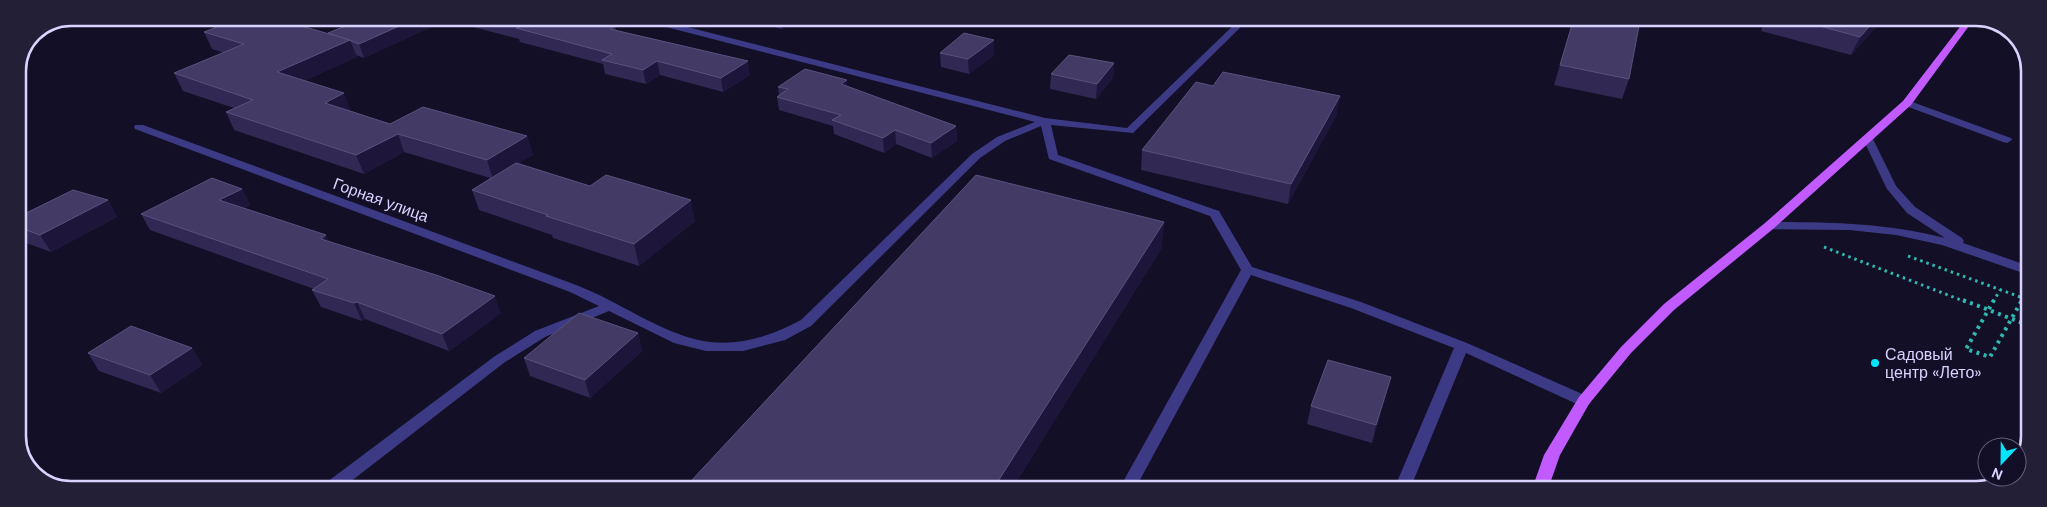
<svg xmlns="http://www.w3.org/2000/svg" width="2047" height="507" font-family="'DM Sans',sans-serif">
<rect width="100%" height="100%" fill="#130f26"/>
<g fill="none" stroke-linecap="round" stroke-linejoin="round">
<g stroke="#2fb8b0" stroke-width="3" stroke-dasharray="2.5 4" stroke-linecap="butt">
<path d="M 1824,247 L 1966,302"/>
<path d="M 1908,256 L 2023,298 L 2021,302"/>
<path d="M 1993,302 L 2000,290"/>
</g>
<g stroke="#2fb8b0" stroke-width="4" stroke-dasharray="3 4.5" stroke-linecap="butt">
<path d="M 1963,300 L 2025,324"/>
<path d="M 1994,300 L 1966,349 L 1990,357 L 2022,300"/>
</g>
<g fill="#3d3a85" fill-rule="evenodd">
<path d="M 638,18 L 652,18 L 1045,118 L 1127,128 L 1241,18 L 1250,18 L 1133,133 L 1051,125 L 1058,155 L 1219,211 L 1252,267 L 1361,302 L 1467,343 L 1589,397 L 1591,401 L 1589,405 L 1579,405 L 1466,353 L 1410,489 L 1394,489 L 1454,348 L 1351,308 L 1251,275 L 1135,489 L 1119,489 L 1241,270 L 1210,216 L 1049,159 L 1041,126 L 1005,141 L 980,158 L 811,326 L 785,340 L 743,351 L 706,351 L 674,343 L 609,311 L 545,337 L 505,362 L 341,489 L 321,489 L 323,485 L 495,356 L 535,331 L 599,306 L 570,292 L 135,129 L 134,127 L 135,125 L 143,125 C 287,178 431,231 576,285 C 619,301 658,332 703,341 C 738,347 771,336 801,320 L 972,154 L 997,137 L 1035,122 L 639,20 Z"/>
<path d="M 1501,18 L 1519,18 L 1532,23 L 1528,26 Z"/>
<path d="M 1907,100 L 2011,138 L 2012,140 L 2007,143 L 2003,142 L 1903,105 L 1903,101 Z"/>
<path d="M 1868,136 L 1873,139 L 1896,186 L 1915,207 L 1962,238 L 1964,241 L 1963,243 L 2029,266 L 2029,275 L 1942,245 L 1896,235 L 1849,230 L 1765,229 L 1763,226 L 1765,223 L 1769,222 C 1829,222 1887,223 1945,238 L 1907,213 L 1887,189 L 1863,139 Z"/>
</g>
<path fill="#c25bff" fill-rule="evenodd" d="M 1966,19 L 1974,19 L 1911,105 L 1773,229 L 1674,310 L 1631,353 L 1589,404 L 1560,455 L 1548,489 L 1532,489 L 1544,455 L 1579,397 L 1621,347 L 1664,304 L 1765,223 L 1903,101 Z"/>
</g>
<g fill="#312854">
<path d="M 365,18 L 582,18 L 615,26 L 616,30 L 750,75 L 723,92 L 660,75 L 646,84 L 605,74 L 603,64 L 520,42 L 519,39 L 447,20 L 436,25 L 432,24 L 433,26 L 364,58 L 356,55 L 357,57 L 304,81 L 351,111 L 390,124 L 527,136 L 533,155 L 519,163 L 695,221 L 639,266 L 553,238 L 552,235 L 479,210 L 472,190 L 490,178 L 404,152 L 364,174 L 234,130 L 226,112 L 234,108 L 183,91 L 174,73 L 224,53 L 212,49 L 204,32 L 328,33 Z"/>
<path d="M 735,18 L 799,18 L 782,29 Z"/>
<path d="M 1574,18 L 1629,79 L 1622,99 L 1554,85 Z"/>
<path d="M 1766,18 L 1883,19 L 1851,55 L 1761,31 Z"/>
<path d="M 994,40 L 994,55 L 969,74 L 941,67 L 940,53 Z"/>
<path d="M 1114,63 L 1113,78 L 1096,99 L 1050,89 L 1051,74 Z"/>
<path d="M 778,87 L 847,87 L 956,126 L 957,141 L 932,158 L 896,144 L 884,153 L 834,134 L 833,126 L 779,110 L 777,97 L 779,95 Z"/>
<path d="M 1337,114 L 1288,204 L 1141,170 L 1142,150 Z"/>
<path d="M 242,189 L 250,205 L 244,208 L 329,241 L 501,313 L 449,351 L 365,319 L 362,321 L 321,307 L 312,290 L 314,289 L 150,230 L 141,214 Z"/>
<path d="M 108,200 L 117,217 L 51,252 L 18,240 L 18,217 Z"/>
<path d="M 1164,222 L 1161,249 L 1012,489 L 692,489 L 691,481 Z"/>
<path d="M 638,333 L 642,351 L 590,398 L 530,376 L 524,358 Z"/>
<path d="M 192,348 L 202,365 L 161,393 L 99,371 L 88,353 Z"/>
<path d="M 1386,395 L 1372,443 L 1307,424 L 1311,406 Z"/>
</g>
<g fill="#1d163a">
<path d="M 417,18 L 430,18 L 433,26 L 364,58 L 359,44 Z"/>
<path d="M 433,18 L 446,18 L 447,20 L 436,25 Z"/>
<path d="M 781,18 L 799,18 L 782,29 Z"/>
<path d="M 1876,19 L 1883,19 L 1851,55 L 1860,37 Z"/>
<path d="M 350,40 L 357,57 L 285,90 L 277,72 Z"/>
<path d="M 994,40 L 994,55 L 969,74 L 968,59 Z"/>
<path d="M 657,61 L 660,75 L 646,84 L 643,70 Z"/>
<path d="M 748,61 L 750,75 L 723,92 L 721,78 Z"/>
<path d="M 1114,63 L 1113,78 L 1096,99 L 1097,84 Z"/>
<path d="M 847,80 L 848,94 L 841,84 Z"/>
<path d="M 344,93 L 351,111 L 325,103 Z"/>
<path d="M 1340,96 L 1337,114 L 1288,204 L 1291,184 Z"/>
<path d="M 956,126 L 957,141 L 932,158 L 931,143 Z"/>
<path d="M 895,130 L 896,144 L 884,153 L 883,138 Z"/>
<path d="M 398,134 L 404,152 L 364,174 L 356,155 Z"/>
<path d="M 527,136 L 533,155 L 493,179 L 487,160 Z"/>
<path d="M 242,189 L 250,205 L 227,217 L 219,200 Z"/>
<path d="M 108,200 L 117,217 L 51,252 L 40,235 Z"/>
<path d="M 691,200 L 695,221 L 639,266 L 634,244 Z"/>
<path d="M 1164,222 L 1161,249 L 1012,489 L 993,489 Z"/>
<path d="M 326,235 L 334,252 L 321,239 Z"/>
<path d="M 495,296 L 501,313 L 449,351 L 442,334 Z"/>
<path d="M 357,302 L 365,319 L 362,321 L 354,303 Z"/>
<path d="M 638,333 L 642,351 L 590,398 L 585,380 Z"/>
<path d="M 192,348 L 202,365 L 161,393 L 150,375 Z"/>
<path d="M 1391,377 L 1386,395 L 1372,443 L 1376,425 Z"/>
</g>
<g fill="#433a66" stroke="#5a527e">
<path d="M 240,18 L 274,18 L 350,40 L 277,72 L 344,93 L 325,103 L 390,124 L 423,107 L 527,136 L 487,160 L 398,134 L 356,155 L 226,112 L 253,100 L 174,73 L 244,44 L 204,32 Z"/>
<path d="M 365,18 L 417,18 L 359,44 L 351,41 L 350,40 L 328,33 Z"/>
<path d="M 486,18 L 582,18 L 615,26 L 610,29 L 748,61 L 721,78 L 657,61 L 643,70 L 602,60 L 612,54 L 516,28 L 520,27 Z"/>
<path d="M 1574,18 L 1594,18 L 1639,26 L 1629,79 L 1560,65 Z"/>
<path d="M 1790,18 L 1876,19 L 1860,37 Z"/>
<path d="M 964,33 L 994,40 L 968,59 L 940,53 Z"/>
<path d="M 1069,55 L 1114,63 L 1097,84 L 1051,74 Z"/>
<path d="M 805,69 L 847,80 L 841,84 L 956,126 L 931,143 L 895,130 L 883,138 L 832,120 L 841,115 L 777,97 L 788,89 L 778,87 Z"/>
<path d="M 1223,72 L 1340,96 L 1291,184 L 1142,150 L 1196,82 L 1213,86 Z"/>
<path d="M 516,163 L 590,186 L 606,175 L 691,200 L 634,244 L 546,216 L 548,215 L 472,190 Z"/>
<path d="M 976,175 L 1164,222 L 993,489 L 710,489 L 691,481 Z"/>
<path d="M 212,178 L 242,189 L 219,200 L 326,235 L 321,239 L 436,275 L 495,296 L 442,334 L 357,302 L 354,303 L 312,290 L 328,279 L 141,214 Z"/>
<path d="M 73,190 L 108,200 L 40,235 L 18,227 L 18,217 Z"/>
<path d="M 579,313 L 638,333 L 585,380 L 524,358 Z"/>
<path d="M 131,326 L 192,348 L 150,375 L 88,353 Z"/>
<path d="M 1328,360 L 1391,377 L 1376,425 L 1311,406 Z"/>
</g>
<circle fill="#00e5ff" stroke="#130f26" stroke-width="2" cx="1875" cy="363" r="5"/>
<g text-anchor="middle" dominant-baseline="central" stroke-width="5" stroke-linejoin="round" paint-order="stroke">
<g font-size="16" fill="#d9d4ff" stroke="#130f26">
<text transform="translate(381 200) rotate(20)">Горная улица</text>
</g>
<g font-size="16" fill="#d9d4ff" stroke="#130f26" text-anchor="start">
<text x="1885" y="354">Садовый<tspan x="1885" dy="18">центр «Лето»</tspan></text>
</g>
</g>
<path d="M0 0H2047V507H0ZM71 26H1976A45 45 0 0 1 2021 71V436A45 45 0 0 1 1976 481H71A45 45 0 0 1 26 436V71A45 45 0 0 1 71 26Z" fill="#231f37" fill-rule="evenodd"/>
<path fill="none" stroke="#d9d4ff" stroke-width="2.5" d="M71 26H1976A45 45 0 0 1 2021 71V436A45 45 0 0 1 1976 481H71A45 45 0 0 1 26 436V71A45 45 0 0 1 71 26Z"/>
<g transform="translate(2002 462) rotate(202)"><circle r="24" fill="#130f26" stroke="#625e7d"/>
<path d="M0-4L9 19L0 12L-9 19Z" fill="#00e5ff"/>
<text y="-8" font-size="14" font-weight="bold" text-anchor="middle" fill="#d9d4ff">N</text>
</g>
</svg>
